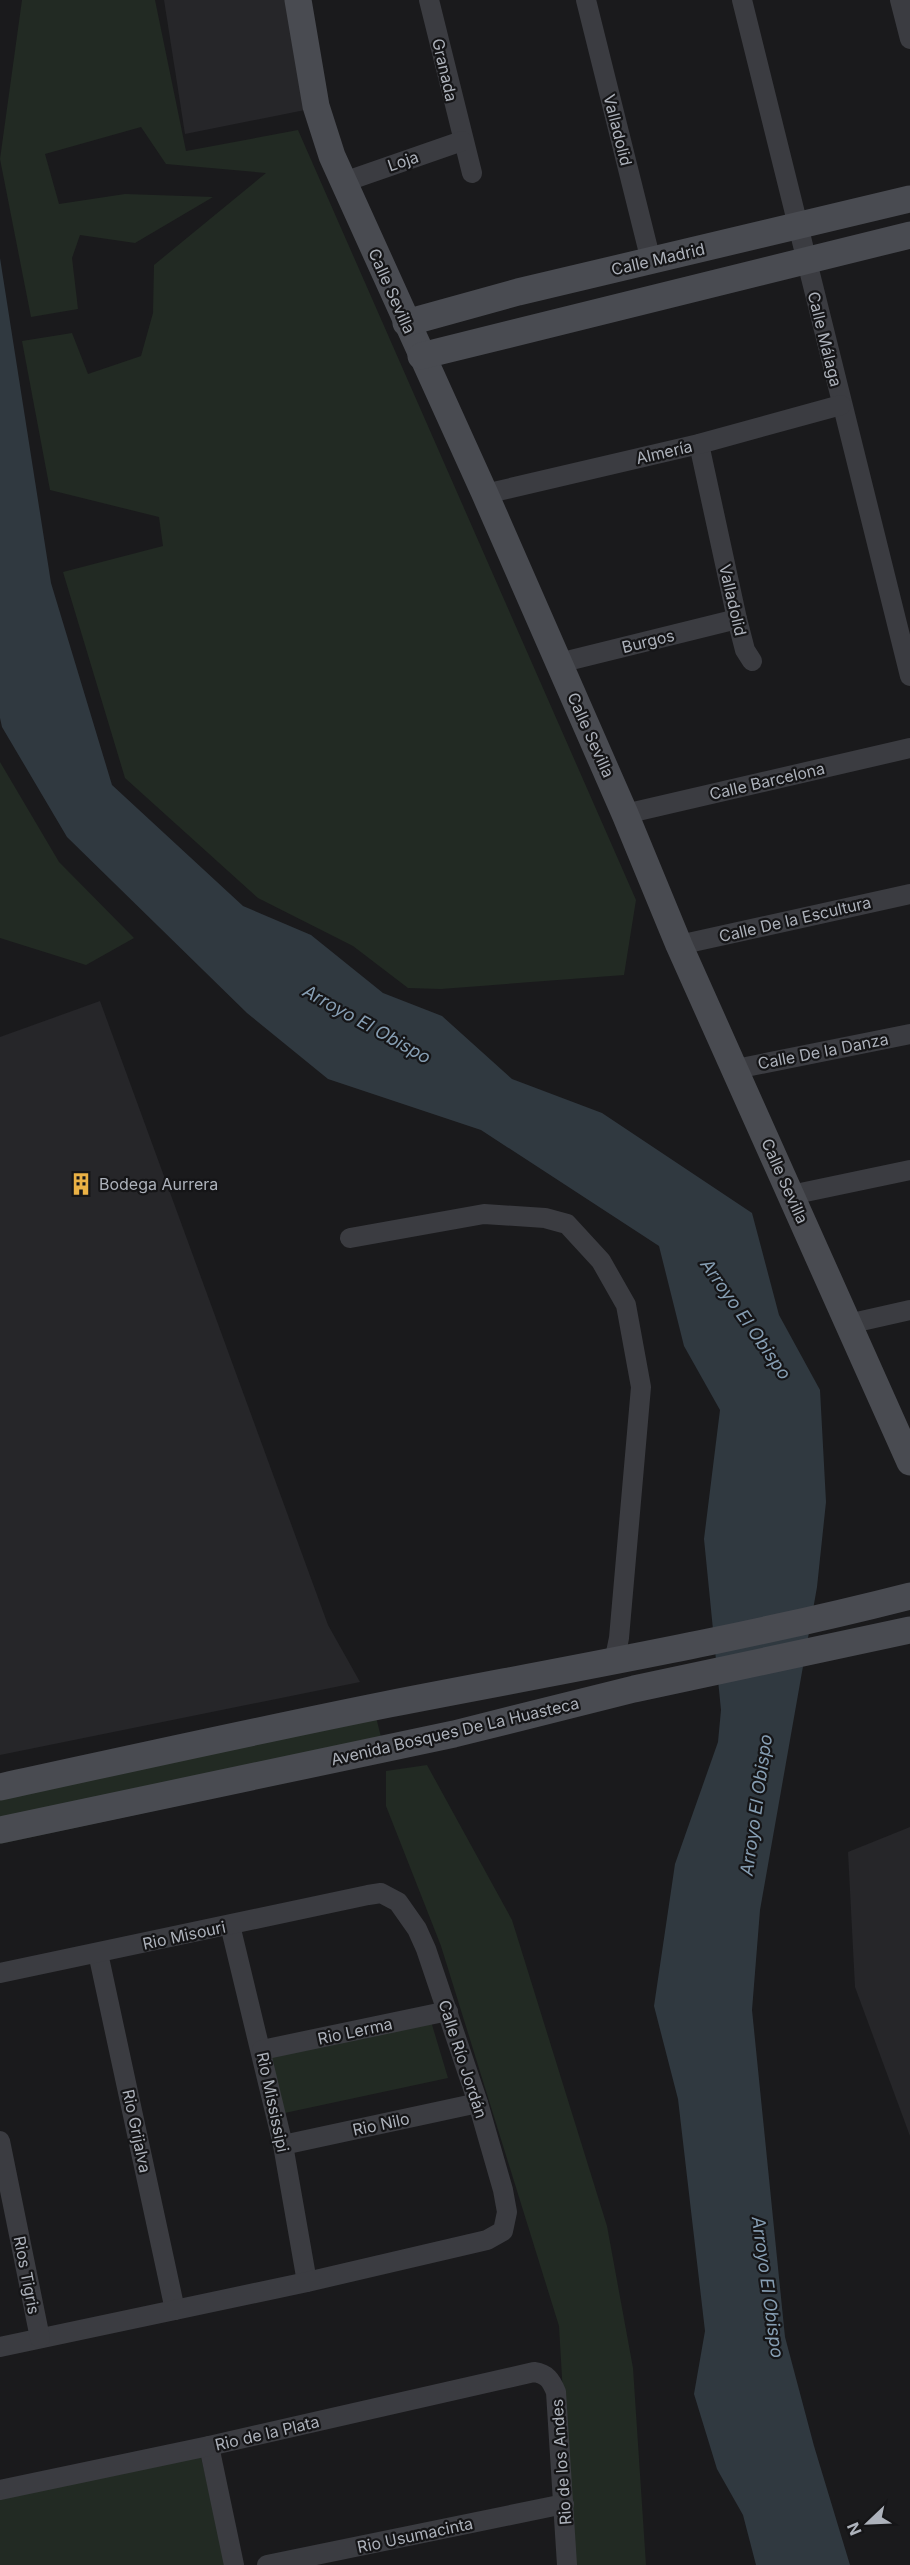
<svg xmlns="http://www.w3.org/2000/svg" width="910" height="2565" font-family="Inter,sans-serif">
<rect width="100%" height="100%" fill="#1a1a1c"/>
<g fill="#262629">
<path d="M 164,0 L 292,0 L 310,109 L 185,134 Z"/>
<path d="M 100,1001 L 328,1625 L 360,1682 L 0,1755 L 0,1037 Z"/>
<path d="M 910,1827 L 910,2136 L 855,1987 L 848,1852 Z"/>
</g>
<g fill="#222a23">
<path d="M 22,0 L 155,0 L 186,151 L 298,130 L 636,900 L 624,975 L 441,989 L 408,988 L 353,946 L 258,898 L 125,778 L 63,572 L 163,546 L 159,517 L 50,490 L 22,341 L 72,333 L 88,374 L 141,356 L 153,313 L 154,265 L 266,173 L 166,164 L 141,127 L 45,154 L 59,204 L 125,194 L 213,197 L 135,243 L 80,235 L 72,258 L 78,309 L 31,317 L 0,159 Z"/>
<path d="M 0,762 L 59,862 L 134,938 L 86,965 L 0,938 Z"/>
<path d="M 373,1705 L 387,1761 L 0,1844 L 0,1786 Z"/>
<path d="M 427,1765 L 512,1920 L 607,2226 L 633,2368 L 646,2565 L 573,2565 L 559,2326 L 441,1946 L 386,1806 L 386,1771 Z"/>
<path d="M 430,2018 L 448,2078 L 280,2114 L 268,2053 Z"/>
<path d="M 198,2444 L 226,2565 L 0,2565 L 0,2486 Z"/>
</g>
<path fill="#303940" d="M 0,258 L 51,583 L 112,785 L 243,906 L 311,935 L 383,993 L 442,1016 L 512,1079 L 602,1113 L 752,1213 L 779,1315 L 820,1390 L 826,1502 L 817,1587 L 760,1910 L 752,2010 L 785,2337 L 814,2446 L 850,2565 L 756,2565 L 743,2515 L 717,2469 L 694,2394 L 705,2331 L 678,2099 L 654,2006 L 675,1864 L 718,1742 L 721,1710 L 704,1539 L 720,1410 L 684,1346 L 659,1246 L 481,1130 L 328,1079 L 247,1013 L 67,837 L 2,727 L 0,718 Z"/>
<g fill="none" stroke-linecap="round" stroke-linejoin="round">
<g stroke="#3b3c41" stroke-width="20">
<path d="M 429,0 L 472,173"/>
<path d="M 586,0 L 651,261"/>
<path d="M 742,0 L 910,676"/>
<path d="M 900,0 L 910,39"/>
<path d="M 344,182 L 462,141"/>
<path d="M 699,444 L 737,619 L 745,650 L 752,661"/>
<path d="M 485,494 L 699,444 L 841,405"/>
<path d="M 559,663 L 737,619"/>
<path d="M 625,814 L 910,748"/>
<path d="M 679,945 L 910,894"/>
<path d="M 736,1069 L 910,1034"/>
<path d="M 791,1195 L 910,1170"/>
<path d="M 350,1238 L 484,1214 L 545,1218 L 567,1224 L 601,1261 L 626,1305 L 641,1387 L 619,1638 L 614,1662"/>
<path d="M 848,1324 L 910,1310"/>
<path d="M 230,1925 L 283,2145 L 307,2282"/>
<path d="M 98,1953 L 175,2310"/>
<path d="M 0,1973 L 368,1895 L 381,1893 L 398,1902 L 417,1929 L 426,1949 L 478,2103 L 503,2190 L 507,2212 L 503,2231 L 487,2240 L 307,2282 L 0,2347"/>
<path d="M 262,2050 L 448,2011"/>
<path d="M 0,2141 L 40,2338"/>
<path d="M 283,2145 L 478,2103"/>
<path d="M 209,2446 L 234,2565"/>
<path d="M 0,2490 L 209,2446 L 534,2372 C 547,2374 551,2380 556,2392 L 567,2565"/>
<path d="M 267,2565 L 564,2504"/>
</g>
<g stroke="#494b51" stroke-width="27">
<path d="M 298,0 L 316,106 L 332,156 L 485,494 L 625,814 L 679,945 L 910,1462"/>
<path d="M 406,323 L 518,292 L 910,199"/>
<path d="M 421,356 L 910,235"/>
<path d="M 0,1787 C 129,1759 259,1730 389,1704 C 563,1670 738,1640 910,1596"/>
<path d="M 0,1830 L 454,1734 L 634,1689 L 910,1630"/>
</g>
</g>
<defs>
<g id="building-bare" transform="scale(1.8)"><path d="M-4-6H4V6H1V3H-1V6H-4ZM-2.5-4.3h1.7v1.8h-1.7ZM.8-4.3h1.7v1.8H.8ZM-2.5-1h1.7V.8h-1.7ZM.8-1h1.7V.8H.8Z" fill="#eab145" stroke="#151517" stroke-width="2.5" paint-order="stroke"/></g>
</defs>
<g fill-rule="evenodd">
<use href="#building-bare" x="81" y="1184"/>
</g>
<g text-anchor="middle" dominant-baseline="central" stroke-width="4.5" stroke-linejoin="round" paint-order="stroke">
<g font-size="16" fill="#adb2bb" stroke="#151517">
<text transform="translate(445 70) rotate(77)">Granada</text>
<text transform="translate(618 130) rotate(76)">Valladolid</text>
<text transform="translate(403 161) rotate(-19)">Loja</text>
<text transform="translate(658 259) rotate(-13)">Calle Madrid</text>
<text transform="translate(392 291) rotate(66)">Calle Sevilla</text>
<text transform="translate(825 339) rotate(76)">Calle Málaga</text>
<text transform="translate(664 452) rotate(-13)">Almería</text>
<text transform="translate(733 600) rotate(77)">Valladolid</text>
<text transform="translate(648 641) rotate(-14)">Burgos</text>
<text transform="translate(591 735) rotate(66)">Calle Sevilla</text>
<text transform="translate(767 781) rotate(-13)">Calle Barcelona</text>
<text transform="translate(795 919) rotate(-13)">Calle De la Escultura</text>
<text transform="translate(823 1051) rotate(-11)">Calle De la Danza</text>
<text transform="translate(785 1181) rotate(66)">Calle Sevilla</text>
<text transform="translate(455 1731) rotate(-13)">Avenida Bosques De La Huasteca</text>
<text transform="translate(184 1935) rotate(-12)">Rio Misouri</text>
<text transform="translate(355 2031) rotate(-12)">Rio Lerma</text>
<text transform="translate(463 2059) rotate(72)">Calle Río Jordán</text>
<text transform="translate(273 2102) rotate(78)">Rio Mississipi</text>
<text transform="translate(381 2124) rotate(-12)">Rio Nilo</text>
<text transform="translate(137 2131) rotate(78)">Rio Grijalva</text>
<text transform="translate(27 2275) rotate(79)">Rios Tigris</text>
<text transform="translate(267 2433) rotate(-13)">Rio de la Plata</text>
<text transform="translate(561 2462) rotate(-94)">Rio de los Andes</text>
<text transform="translate(415 2535) rotate(-12)">Rio Usumacinta</text>
</g>
<g font-size="16" fill="#adb2bb" stroke="#151517" text-anchor="start">
<text x="99" y="1184">Bodega Aurrera</text>
</g>
<g font-size="18" font-style="italic" fill="#879fb4" stroke="#151517">
<text transform="translate(367 1024) rotate(29)">Arroyo El Obispo</text>
<text transform="translate(746 1319) rotate(55)">Arroyo El Obispo</text>
<text transform="translate(756 1805) rotate(-82)">Arroyo El Obispo</text>
<text transform="translate(768 2287) rotate(82)">Arroyo El Obispo</text>
</g>
</g>
<g transform="translate(868 2523) rotate(247)" stroke="#151517" stroke-width="4.5" paint-order="stroke">
<path d="M0-4.5L10 22L0 15L-10 22Z" fill="#adb2bb"/>
<text y="-9" font-size="16" font-weight="bold" text-anchor="middle" fill="#adb2bb">N</text>
</g>
</svg>
